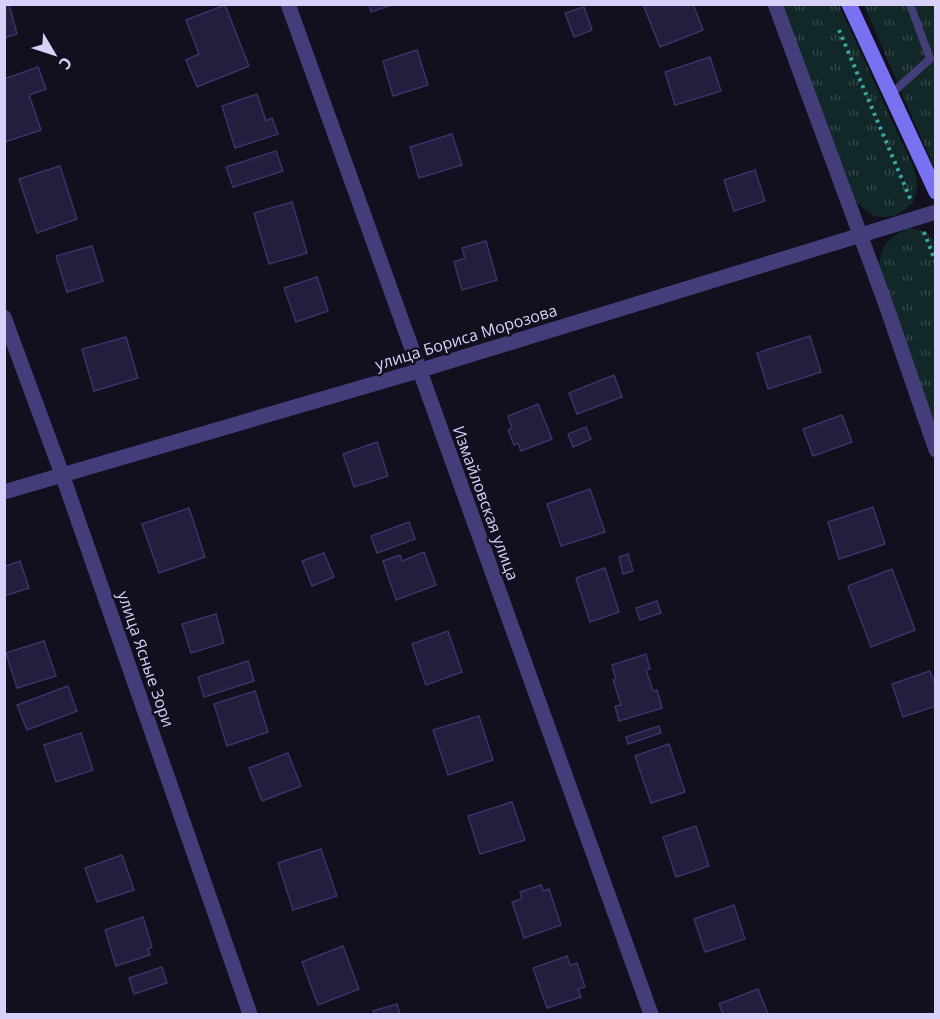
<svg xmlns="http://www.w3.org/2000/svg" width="940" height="1019" font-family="'Open Sans',sans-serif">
<defs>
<pattern id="grass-tufts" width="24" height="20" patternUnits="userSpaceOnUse" patternTransform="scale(1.5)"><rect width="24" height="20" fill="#122828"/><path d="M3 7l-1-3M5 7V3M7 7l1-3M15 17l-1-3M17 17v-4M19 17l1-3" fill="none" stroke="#344648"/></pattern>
</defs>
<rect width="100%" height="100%" fill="#120f1e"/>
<g fill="url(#grass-tufts)">
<path d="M 778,5 L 839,5 L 914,169 C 915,175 918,182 917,188 C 915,206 899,218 880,217 C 870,216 860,205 853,198 Z"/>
<path d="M 864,5 L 935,5 L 935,170 Z"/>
<path d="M 908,228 L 924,231 L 935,241 L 935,425 L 879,266 C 883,242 886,240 908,228 Z"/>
</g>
<g fill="#241d3d" stroke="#3e3167" stroke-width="1.5">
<path d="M 4,4 L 9,4 L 17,34 L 4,38 Z"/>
<path d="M 369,4 L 395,4 L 371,12 Z"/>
<path d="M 651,4 L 693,4 L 703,30 L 660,47 L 644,7 Z"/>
<path d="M 225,5 L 249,66 L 197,87 L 186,60 L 199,54 L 186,20 Z"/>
<path d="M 584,7 L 592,30 L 574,37 L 565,13 Z"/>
<path d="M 417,50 L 428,85 L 393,96 L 383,61 Z"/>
<path d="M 710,57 L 721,91 L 675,105 L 665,72 Z"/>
<path d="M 38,67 L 46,89 L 29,95 L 41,130 L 5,142 L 4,79 Z"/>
<path d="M 257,94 L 266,121 L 272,118 L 278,134 L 235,148 L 222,106 Z"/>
<path d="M 452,134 L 462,165 L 419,178 L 410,147 Z"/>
<path d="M 276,151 L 283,171 L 233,187 L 226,167 Z"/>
<path d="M 60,166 L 77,219 L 37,233 L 19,179 Z"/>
<path d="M 755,170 L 765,201 L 734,211 L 724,180 Z"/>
<path d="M 292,202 L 307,253 L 269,264 L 254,213 Z"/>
<path d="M 486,241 L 497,280 L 462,290 L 454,262 L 465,258 L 462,248 Z"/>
<path d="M 92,246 L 103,281 L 67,292 L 56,256 Z"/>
<path d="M 317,277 L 328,311 L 296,322 L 284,288 Z"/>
<path d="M 810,336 L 821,372 L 768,389 L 757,353 Z"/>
<path d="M 126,337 L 138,378 L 94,391 L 82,349 Z"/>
<path d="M 614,375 L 622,397 L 577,414 L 569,393 Z"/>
<path d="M 538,404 L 552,439 L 521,451 L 518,443 L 514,445 L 508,430 L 512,428 L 508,416 Z"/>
<path d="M 842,415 L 852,442 L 813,456 L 803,429 Z"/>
<path d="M 586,427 L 591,439 L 573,447 L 568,434 Z"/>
<path d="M 377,442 L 388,476 L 354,487 L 343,454 Z"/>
<path d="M 590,489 L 605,532 L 561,546 L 547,504 Z"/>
<path d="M 873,507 L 885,544 L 839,559 L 828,522 Z"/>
<path d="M 189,508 L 205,557 L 159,573 L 142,524 Z"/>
<path d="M 409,522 L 415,539 L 377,553 L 371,536 Z"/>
<path d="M 424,552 L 436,585 L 396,600 L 383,561 L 400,555 L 402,561 Z"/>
<path d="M 324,553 L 334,577 L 312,586 L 302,561 Z"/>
<path d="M 628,554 L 633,571 L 623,574 L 619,557 Z"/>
<path d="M 20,561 L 29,588 L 4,596 L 4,567 Z"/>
<path d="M 605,568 L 619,612 L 590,622 L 576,578 Z"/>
<path d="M 892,569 L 915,630 L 871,647 L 848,586 Z"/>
<path d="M 657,601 L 661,613 L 640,620 L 636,608 Z"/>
<path d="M 216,614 L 224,643 L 191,653 L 182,624 Z"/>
<path d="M 448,631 L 462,672 L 426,685 L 412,644 Z"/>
<path d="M 44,641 L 56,676 L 17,688 L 6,653 Z"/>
<path d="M 646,654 L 650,669 L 646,670 L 653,691 L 657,690 L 662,708 L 619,721 L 615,706 L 621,705 L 613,680 L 616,680 L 612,665 Z"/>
<path d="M 248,661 L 254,681 L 204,697 L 198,677 Z"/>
<path d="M 930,671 L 936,687 L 936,706 L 903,717 L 892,684 Z"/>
<path d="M 68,686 L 77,711 L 27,730 L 17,705 Z"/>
<path d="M 255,691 L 268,732 L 227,746 L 214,704 Z"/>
<path d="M 479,716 L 493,760 L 448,775 L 433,730 Z"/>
<path d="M 659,726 L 661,733 L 628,744 L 626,737 Z"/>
<path d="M 81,733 L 93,770 L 56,782 L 44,745 Z"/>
<path d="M 669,744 L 685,792 L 651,803 L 635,756 Z"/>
<path d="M 288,753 L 301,786 L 262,801 L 249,768 Z"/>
<path d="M 512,802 L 525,840 L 480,854 L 468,816 Z"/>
<path d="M 696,826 L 709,866 L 676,877 L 663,837 Z"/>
<path d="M 321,849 L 337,896 L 293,910 L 278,863 Z"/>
<path d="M 122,855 L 134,890 L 97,902 L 85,868 Z"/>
<path d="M 541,885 L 543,891 L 549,889 L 561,925 L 524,938 L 512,902 L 522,899 L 520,892 Z"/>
<path d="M 734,905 L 745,939 L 705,952 L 694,919 Z"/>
<path d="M 143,917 L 152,947 L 148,949 L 150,955 L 116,966 L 105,930 Z"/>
<path d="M 343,946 L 359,989 L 318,1005 L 302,962 Z"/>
<path d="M 567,956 L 570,965 L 577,963 L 585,987 L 578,989 L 581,997 L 547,1008 L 533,968 Z"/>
<path d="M 162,967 L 167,983 L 134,994 L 129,978 Z"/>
<path d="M 758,989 L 768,1014 L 723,1014 L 719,1004 Z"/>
<path d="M 397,1004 L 400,1014 L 374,1014 L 373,1011 Z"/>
</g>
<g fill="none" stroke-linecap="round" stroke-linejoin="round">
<g stroke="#3aa5a2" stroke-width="4" stroke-dasharray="3 4.5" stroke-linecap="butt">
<path d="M 839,30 L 912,203"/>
<path d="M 924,232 L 936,263"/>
</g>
<path stroke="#433e79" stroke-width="8" d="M 891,94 L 930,59 L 910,4"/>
<g stroke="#433e79" stroke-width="15">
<path d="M 288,4 L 651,1014"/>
<path d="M 775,4 L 885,302 L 936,450"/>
<path d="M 4,317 L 62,474 L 250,1014"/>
<path d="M 4,492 L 418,371 L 936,212"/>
</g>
<path stroke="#7972f0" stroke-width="15" d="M 849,4 L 936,192"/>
</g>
<g text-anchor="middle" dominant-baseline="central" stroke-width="5" stroke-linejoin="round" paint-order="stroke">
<g font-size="16" fill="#d7d1fa" stroke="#120f1e">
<text transform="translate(466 337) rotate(-17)">улица Бориса Морозова</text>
<text transform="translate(486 503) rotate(70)">Измайловская улица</text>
<text transform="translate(146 659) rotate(71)">улица Ясные Зори</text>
</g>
</g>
<rect width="940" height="1019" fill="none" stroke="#d7d1fa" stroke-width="12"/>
<g transform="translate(54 54) rotate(129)" stroke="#120f1e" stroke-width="4.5" paint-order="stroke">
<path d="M0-4.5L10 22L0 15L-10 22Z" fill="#d7d1fa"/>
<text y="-9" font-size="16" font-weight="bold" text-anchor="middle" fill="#d7d1fa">С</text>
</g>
</svg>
